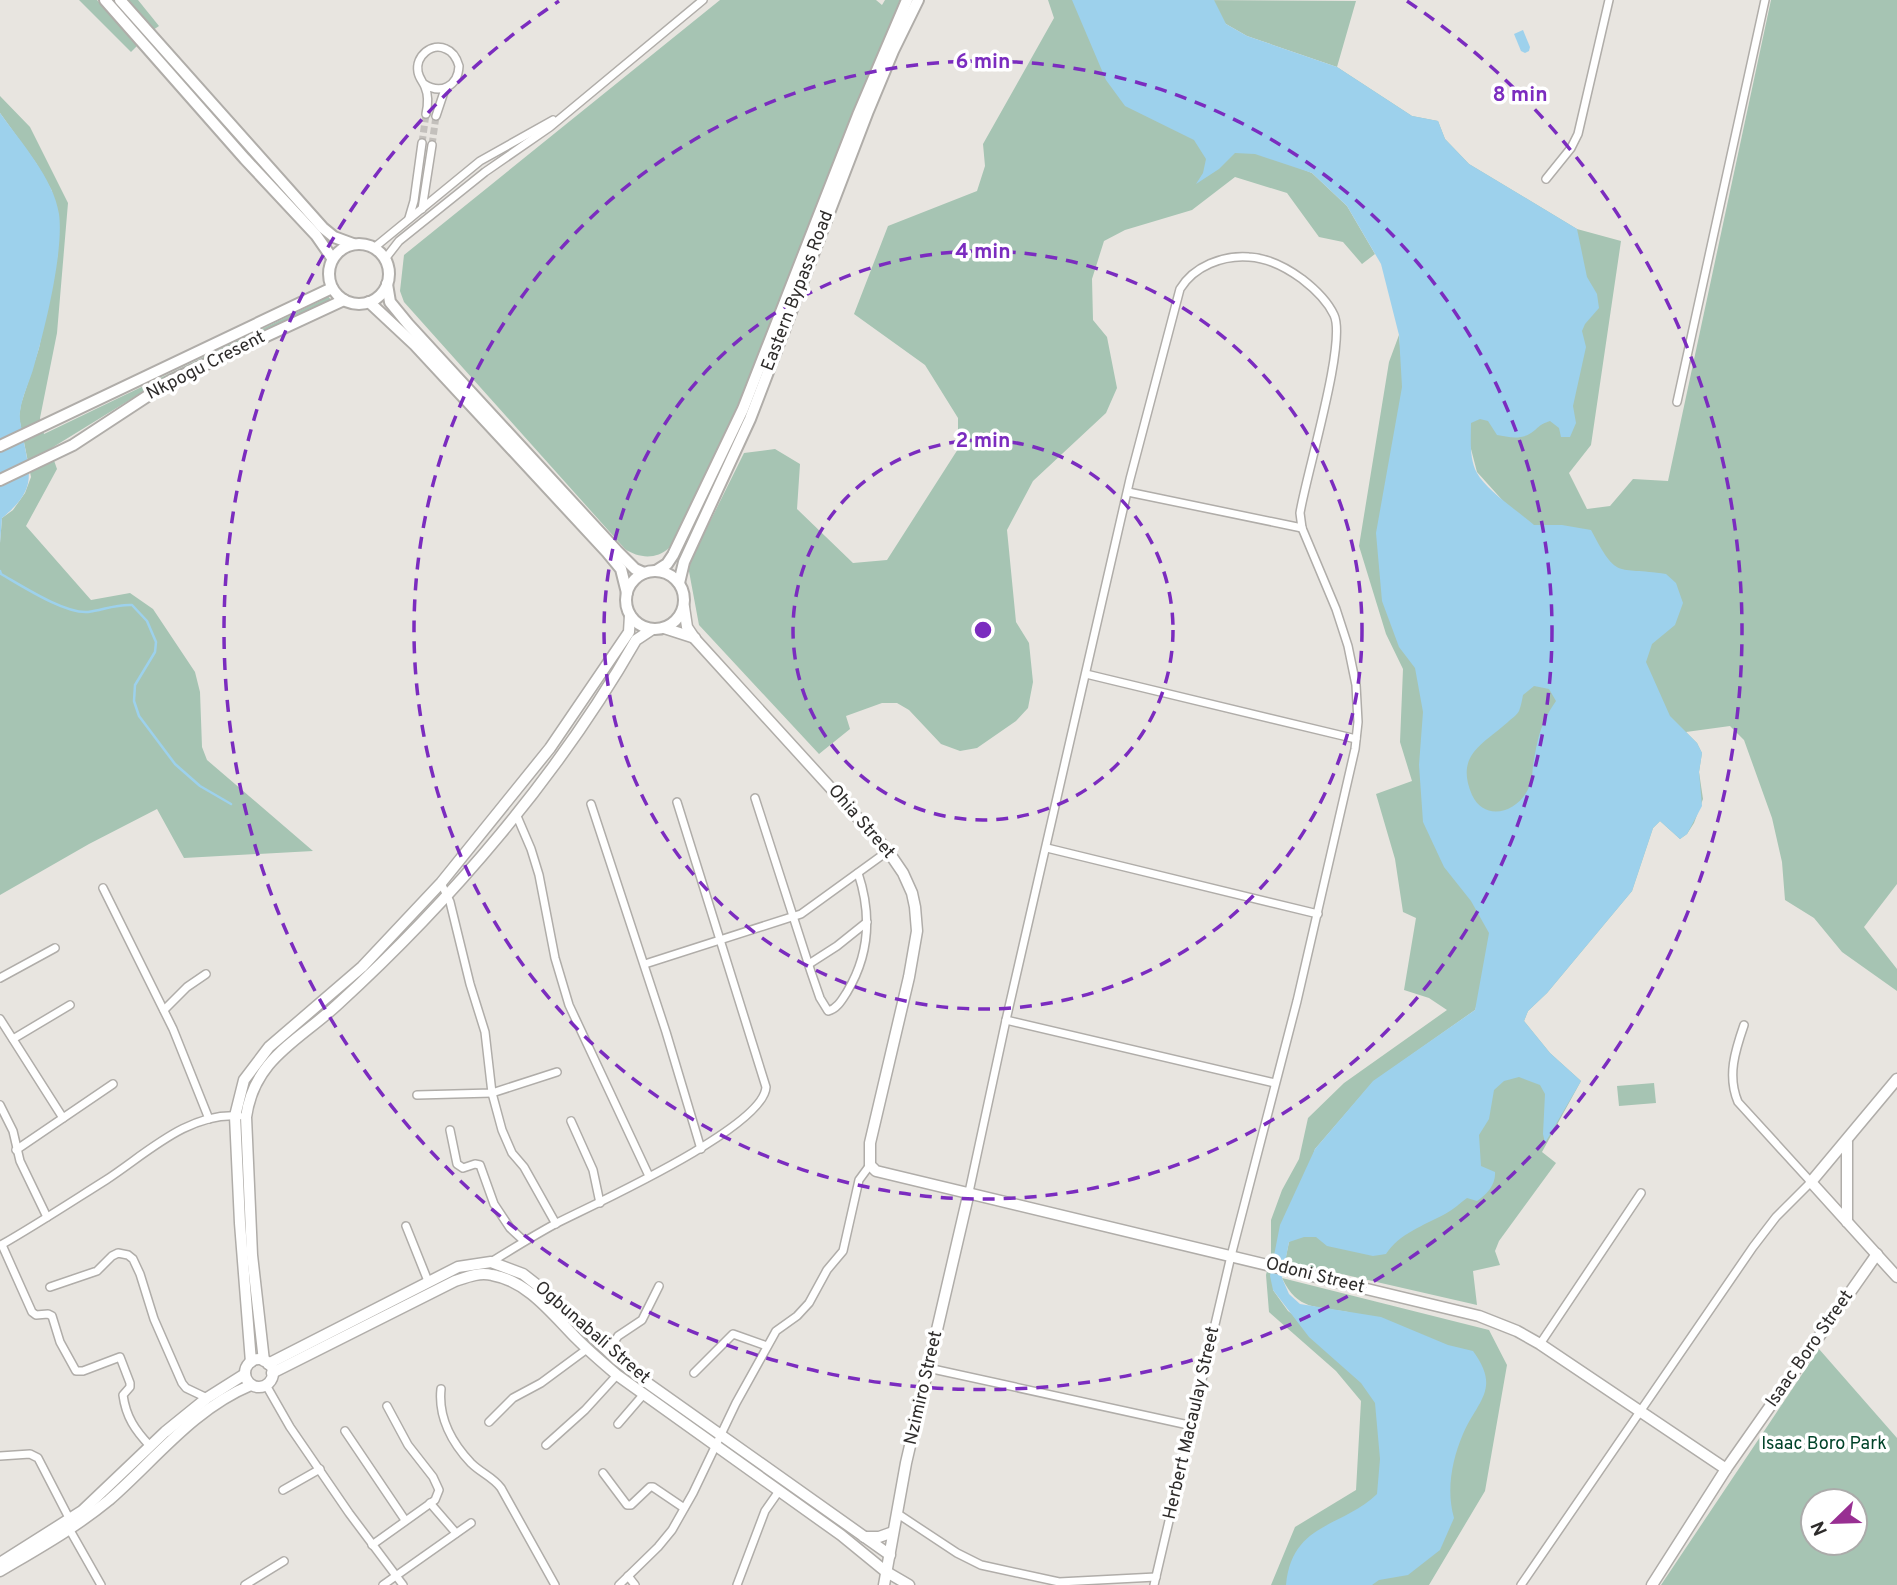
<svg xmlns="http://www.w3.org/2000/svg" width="1897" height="1585" font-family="Overpass,sans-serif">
<rect width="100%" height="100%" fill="#e8e5e0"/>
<g fill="#a6c4b3" fill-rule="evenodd">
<path d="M 79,0 L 97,0 L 138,45 L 131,52 Z"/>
<path d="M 126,0 L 138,0 L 159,26 L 153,30 Z"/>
<path d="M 720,0 L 876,0 L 882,5 L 885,0 L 904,0 C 845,149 791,300 724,445 C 711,473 691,528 669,548 C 656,560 638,558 625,549 L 404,302 L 400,291 L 404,255 Z"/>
<path d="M 1048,0 L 1090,0 L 1243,145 L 1312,173 L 1347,206 L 1375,254 L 1362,264 L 1343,242 L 1319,237 L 1287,193 L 1235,177 L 1192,210 L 1125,230 L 1104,241 L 1092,279 L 1093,320 L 1107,337 L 1117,388 L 1106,413 L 1033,481 L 1007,530 L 1016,622 L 1029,643 L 1033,682 L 1028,708 L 1016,721 L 977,748 L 960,751 L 941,744 L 909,710 L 897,703 L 882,703 L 846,716 L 850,729 L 819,754 L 699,625 L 688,566 L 744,453 L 775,449 L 800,464 L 797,509 L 853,563 L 887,560 L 958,449 L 958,418 L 925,365 L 854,314 L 888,226 L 977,191 L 985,166 L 983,144 L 1054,18 Z"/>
<path d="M 1198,0 L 1356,1 L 1337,67 L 1412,116 L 1438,121 L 1445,139 L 1469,164 L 1577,229 L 1621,241 L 1591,445 L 1569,473 L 1587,509 L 1610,506 L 1633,479 L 1668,481 L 1771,0 L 1897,0 L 1897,884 L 1864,927 L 1897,969 L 1897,991 L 1842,952 L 1814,918 L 1785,900 L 1782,862 L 1772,818 L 1744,740 L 1730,726 L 1686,732 L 1697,743 L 1702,753 L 1699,772 L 1703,799 L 1694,823 L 1687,834 L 1680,839 L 1660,821 L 1653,828 L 1632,891 L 1547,993 L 1528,1011 L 1524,1021 L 1550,1053 L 1581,1081 L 1542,1152 L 1556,1163 L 1499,1241 L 1495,1251 L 1500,1265 L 1473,1271 L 1477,1305 L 1285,1261 L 1289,1242 L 1499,1020 L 1506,853 L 1456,778 L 1560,564 L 1477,472 L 1471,449 L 1337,67 L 1247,36 L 1226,24 Z"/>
<path d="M 0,96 L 30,127 L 68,203 L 57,333 L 40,418 L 44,434 L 320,301 L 327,295 L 332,301 L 175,372 L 50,449 L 57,469 L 26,526 L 91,600 L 130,593 L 153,609 L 195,672 L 200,692 L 202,747 L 207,760 L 313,851 L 184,858 L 157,809 L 89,844 L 0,895 L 0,543 L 2,518 L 13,510 L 25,493 L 31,477 L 19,417 L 21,404 L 39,348 L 58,253 L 52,191 L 36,163 L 0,113 Z"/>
<path d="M 1399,335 L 1435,719 L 1513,900 L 1475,1010 L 1373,1082 L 1315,1149 L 1273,1290 L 1288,1311 L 1426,1415 L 1335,1585 L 1271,1585 L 1295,1527 L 1356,1490 L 1361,1401 L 1336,1371 L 1269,1312 L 1266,1275 L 1271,1254 L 1271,1220 L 1282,1190 L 1299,1159 L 1308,1118 L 1344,1083 L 1447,1010 L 1429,998 L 1404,990 L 1416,918 L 1403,912 L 1395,859 L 1376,794 L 1412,781 L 1400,742 L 1403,669 L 1386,634 L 1359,546 L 1389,362 Z"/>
<path d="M 1654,1083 L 1656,1103 L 1619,1106 L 1617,1086 Z"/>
<path d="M 1282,1278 L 1489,1330 L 1507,1365 L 1485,1491 L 1429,1585 L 1365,1585 L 1417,1514 L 1348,1312 C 1316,1306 1298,1311 1282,1278 Z"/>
<path d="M 1819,1349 L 1897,1438 L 1897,1585 L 1661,1585 ZM 1855,1501 L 1855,1543 L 1813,1543 L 1813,1501 Z"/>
</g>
<g fill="#9dd1ec" fill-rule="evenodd">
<path d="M 1072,0 L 1214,0 L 1226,24 L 1247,36 L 1337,67 L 1412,116 L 1438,121 L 1445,139 L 1469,164 L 1577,229 L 1587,277 L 1597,294 L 1599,308 L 1585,324 L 1582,331 L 1586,347 L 1573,406 L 1576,423 L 1570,437 L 1561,437 L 1559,428 L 1550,421 C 1538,425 1540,427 1531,433 C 1521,440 1508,437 1497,435 L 1488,421 L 1480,419 L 1471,423 C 1471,439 1469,459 1477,473 C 1487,491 1518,511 1534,525 L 1562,525 L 1591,530 C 1618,581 1615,566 1666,574 L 1676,583 L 1683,603 L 1675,625 L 1652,644 L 1646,662 L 1670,716 L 1697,743 L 1702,753 L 1699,772 L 1702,806 L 1687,834 L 1680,839 L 1660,821 L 1653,828 L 1632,891 L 1547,993 L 1528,1011 L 1524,1021 L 1550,1053 L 1581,1081 L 1545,1143 L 1543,1134 L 1545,1094 L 1540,1085 L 1519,1077 L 1504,1081 L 1494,1090 L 1489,1119 L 1479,1135 L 1481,1166 L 1495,1172 C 1496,1184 1487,1195 1477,1201 L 1467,1198 C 1460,1203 1453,1210 1445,1214 C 1423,1226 1400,1233 1386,1254 L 1373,1256 L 1327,1246 L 1316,1237 L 1304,1237 L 1289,1242 L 1282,1278 L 1289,1294 L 1300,1304 L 1381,1317 L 1448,1345 L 1473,1351 C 1501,1389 1478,1400 1463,1434 C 1452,1460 1446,1490 1454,1518 L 1440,1550 L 1408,1575 L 1379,1580 L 1372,1585 L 1286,1585 C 1292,1522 1342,1528 1377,1494 L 1380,1459 L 1375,1403 L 1361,1383 L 1309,1337 L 1273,1290 L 1270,1276 L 1280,1225 L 1315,1149 L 1373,1081 L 1475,1010 L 1489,933 L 1471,901 L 1444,867 L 1423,822 L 1419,765 L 1423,712 L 1415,668 L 1399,647 L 1382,601 L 1376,533 L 1402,387 L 1399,335 L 1381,264 L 1347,206 L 1312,173 L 1255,154 L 1235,153 L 1219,169 L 1196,184 L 1203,173 L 1206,159 L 1194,140 L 1125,106 L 1106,80 ZM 1534,686 L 1549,689 L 1556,701 C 1542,721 1538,736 1534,760 C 1532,768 1533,780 1529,787 C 1519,812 1485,823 1472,795 C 1455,755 1482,745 1508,722 C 1511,719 1517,715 1519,711 C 1521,706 1522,700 1523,695 Z"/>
<path d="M 1523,30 L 1530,47 L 1529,51 L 1525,53 L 1521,51 L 1514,34 Z"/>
<path d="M 0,113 C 20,141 54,179 59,214 C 64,251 45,329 34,366 C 30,381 22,396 20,412 C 19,421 22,429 23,438 C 31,477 36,490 2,518 L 0,543 Z"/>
</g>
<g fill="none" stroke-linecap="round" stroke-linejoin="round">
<path stroke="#9dd1ec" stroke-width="2.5" d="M 0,571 L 1,574 C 22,586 65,614 88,612 C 103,610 116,604 132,605 L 147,621 L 156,642 L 155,652 L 135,685 L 134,701 L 139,716 L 175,764 L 200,786 L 231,804"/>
<g stroke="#c3c0bc" stroke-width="7" stroke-dasharray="7 3.5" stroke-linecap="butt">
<path d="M 422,143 L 426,114"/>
<path d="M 432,145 L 436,116"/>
</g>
<g stroke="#b0ada9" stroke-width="10">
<g id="street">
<path d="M 424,84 C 441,95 458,86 459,66 C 457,59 454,52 446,49 C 432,42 415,56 418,72 C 419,78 423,82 425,87 C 429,96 428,105 426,114"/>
<path d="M 436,116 L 445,89"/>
<path d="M 1546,179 L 1571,148 L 1578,134 L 1609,0"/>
<path d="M 422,209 L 432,145"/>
<path d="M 409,218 L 414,201 L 422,143"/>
<path d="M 375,247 L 480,161 L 553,120"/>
<path d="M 385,259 L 399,241 L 485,172 L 550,127 L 703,0"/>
<path d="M 1677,402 L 1765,0"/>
<path d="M 1128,492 L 1302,528"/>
<path d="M 1086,674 L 1356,739"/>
<path d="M 755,798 L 811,972 L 820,998 L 828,1011 C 837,1009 842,1000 847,992 C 870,954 872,915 858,873"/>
<path d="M 591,804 L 666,1032 L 701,1149"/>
<path d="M 516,814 L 531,849 L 539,875 L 555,958 L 569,1005 L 649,1176"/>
<path d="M 1047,848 L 1318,914"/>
<path d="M 441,883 L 450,902 L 470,984 L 485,1032 L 492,1093 L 502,1130 L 512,1153 L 524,1167 L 556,1224"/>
<path d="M 103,888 L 173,1029 L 209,1119"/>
<path d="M 645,964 L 801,914 L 888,851"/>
<path d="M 809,964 L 837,946 L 867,922"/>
<path d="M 0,978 L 55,948"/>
<path d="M 164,1010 L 187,987 L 206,974"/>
<path d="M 0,1019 L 63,1118"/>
<path d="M 1006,1020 L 1275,1083"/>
<path d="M 13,1039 L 70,1005"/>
<path d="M 417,1095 L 492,1093 L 557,1072"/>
<path d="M 0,1105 L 13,1131 L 20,1161 L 47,1217"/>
<path d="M 571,1121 L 593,1170 L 600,1203"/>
<path d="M 450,1130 L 457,1164 L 463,1168 L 475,1164 L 480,1165 L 494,1204 L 510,1228 L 524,1241"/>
<path d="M 16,1150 L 113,1084"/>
<path d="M 969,1192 L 1006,1020 L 1130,479 L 1180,289 C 1194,266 1223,255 1249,257 C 1268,258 1287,268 1302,279 C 1315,289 1327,300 1334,315 C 1347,342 1306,475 1300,513 L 1302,528 L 1336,609 L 1348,646 L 1356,685 L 1358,722 L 1355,749 L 1297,1001 L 1231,1256 L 1154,1585"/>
<path d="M 406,1226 L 428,1281"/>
<path d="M 1,1245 C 36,1225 71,1202 106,1180 C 146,1154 188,1112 239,1116"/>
<path d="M 2,1245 L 32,1312 L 36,1315 L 48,1314 L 52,1316 L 60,1342 L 76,1371 L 83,1371 L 120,1357 L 130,1383 L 130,1387 L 123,1395 C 126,1417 135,1430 150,1446"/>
<path d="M 491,1262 C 512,1249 533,1236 555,1224 C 592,1205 764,1128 766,1087 L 677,802"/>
<path d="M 50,1287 L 97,1271 L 112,1256 L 118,1253 L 128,1255 L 133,1259 L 140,1274 L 154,1319 L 182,1383 L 186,1388 L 207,1398"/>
<path d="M 1540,1344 L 1641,1193"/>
<path d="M 608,1352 L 618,1336 L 642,1320 L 659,1286"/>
<path d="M 928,1368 L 1193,1426"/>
<path d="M 694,1373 L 733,1334 L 767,1346"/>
<path d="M 266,1385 L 290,1427 L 349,1513 L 403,1585"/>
<path d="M 441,1389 C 438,1417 452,1443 471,1463 C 481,1473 493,1477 501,1488 L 555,1585"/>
<path d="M 489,1422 L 513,1398 L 541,1383 L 587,1349"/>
<path d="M 618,1424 L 643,1395"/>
<path d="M 345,1431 L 405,1520"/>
<path d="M 546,1445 L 585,1410 L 617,1375"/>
<path d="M 0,1456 L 30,1454 L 38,1458 L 69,1518"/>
<path d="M 603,1473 L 627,1505 L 631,1505 L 650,1487 L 653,1487 L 684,1508"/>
<path d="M 283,1490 L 320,1469"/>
<path d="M 430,1503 L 456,1533"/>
<path d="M 898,1514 L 957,1553 L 981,1565 L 1059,1582 L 1156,1577"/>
<path d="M 67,1525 L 101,1585"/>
<path d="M 372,1545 L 435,1500 L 439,1490 L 433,1477 L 408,1445 L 387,1406"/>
<path d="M 628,1576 L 635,1585"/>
<path d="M 245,1585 L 284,1561"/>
<path d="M 383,1585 L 471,1523"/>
<path d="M 619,1585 L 658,1547 L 672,1530 L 693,1493 L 736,1403 L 776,1331 L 797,1316 L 809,1303 L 827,1270 L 843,1251 L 859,1180 L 870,1165"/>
<path d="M 737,1585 L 765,1511 L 779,1491"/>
<path d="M 1521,1585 L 1753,1247 L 1776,1217 L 1811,1182 L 1738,1102 C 1727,1076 1735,1051 1744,1025"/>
</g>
</g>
<g stroke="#b0ada9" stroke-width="13">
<g id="secondary">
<path d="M 684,607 L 687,627 L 695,639 L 888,851 L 903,873 L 912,893 L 915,907 L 917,931 L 909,977 L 870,1143 L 870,1165 L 876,1171 L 1479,1316 L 1517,1331 L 1540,1344 L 1726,1469"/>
<path d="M 664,628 L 695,638"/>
<path d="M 1897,1079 L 1811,1182 L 1897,1277"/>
<path d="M 1847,1142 L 1847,1222"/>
<circle cx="259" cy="1373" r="14"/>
<path d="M 264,1361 L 252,1255 L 246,1117 C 254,1059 298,1041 337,1005 C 451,901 559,775 636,640 L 651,630"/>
<path d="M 251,1362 L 240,1223 L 235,1116 L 244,1080 L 269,1047 L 362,967 L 441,883 L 550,748 L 629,632 L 630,615"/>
<path d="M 268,1364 L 458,1267 L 491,1262 L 523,1274 L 546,1292 L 616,1359 L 646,1382 L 890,1555"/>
<path d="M 272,1373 L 455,1281 C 467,1277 479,1272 492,1275 C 528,1281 553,1315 577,1339 C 590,1352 604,1364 617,1375 L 841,1535 L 885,1571 L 909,1585"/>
<path d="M 864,1537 L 879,1537 L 893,1532"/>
<path d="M 0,1563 L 82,1511 L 165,1432 L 207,1398 L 245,1374"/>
<path d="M 0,1571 C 37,1549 75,1528 109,1500 C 155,1460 193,1409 251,1385"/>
<path d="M 884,1585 L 906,1463 L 969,1192"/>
<path d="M 1652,1585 L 1726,1469 L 1877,1254"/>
</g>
</g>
<g stroke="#b0ada9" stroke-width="14">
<g id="primary">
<path d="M 105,0 L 245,159 L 316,235 L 332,258"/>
<path d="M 120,0 L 323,228 L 334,237 L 353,244"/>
<circle cx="359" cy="274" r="30"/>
<path d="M 387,284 L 390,302 L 408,324 L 617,551 L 635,569 L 644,573"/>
<path d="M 369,302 L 415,345 L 607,552 L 621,569 L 627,593"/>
<path d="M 0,446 L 332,288"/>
<path d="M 0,480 L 73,445 L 172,380 L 344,300"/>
<circle cx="655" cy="600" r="29"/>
<path d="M 656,571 L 667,564 L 673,555 L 743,409 L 858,115 L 907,0"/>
<path d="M 679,583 L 684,562 L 750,419 L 868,111 L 893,51 L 918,0"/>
</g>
</g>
<use href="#street" stroke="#fff" stroke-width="7"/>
<use href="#secondary" stroke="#fff" stroke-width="10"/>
<use href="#primary" stroke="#fff" stroke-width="10"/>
</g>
<g fill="none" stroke="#7b2cbf" stroke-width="3.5" stroke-dasharray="12 9">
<circle cx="983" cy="630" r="190"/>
<circle cx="983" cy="630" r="379"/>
<circle cx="983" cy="630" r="569"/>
<path d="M1407 1A759 759 0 1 1 559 1"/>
</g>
<g text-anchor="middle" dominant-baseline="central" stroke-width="7" stroke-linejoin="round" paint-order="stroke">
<g font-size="18" fill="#2e2c2b" stroke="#fff">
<text transform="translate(798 291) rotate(-69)">Eastern Bypass Road</text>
<text transform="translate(206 366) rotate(-27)">Nkpogu Cresent</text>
<text transform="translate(861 822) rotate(49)">Ohia Street</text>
<text transform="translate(1315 1276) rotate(14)">Odoni Street</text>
<text transform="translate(592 1333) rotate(41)">Ogbunabali Street</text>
<text transform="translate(1810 1349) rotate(-55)">Isaac Boro Street</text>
<text transform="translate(924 1388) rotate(-77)">Nzimiro Street</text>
<text transform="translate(1192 1423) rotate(-77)">Herbert Macaulay Street</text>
</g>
<g font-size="18" fill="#004329" stroke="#fff">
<text x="1824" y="1444">Isaac Boro Park</text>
</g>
</g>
<circle cx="983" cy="630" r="10" fill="#7b2cbf" stroke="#fff" stroke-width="3.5"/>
<g font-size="21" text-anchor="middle" font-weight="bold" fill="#7b2cbf" stroke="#fff" stroke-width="7" stroke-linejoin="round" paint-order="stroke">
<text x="983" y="68">6 min</text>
<text x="1520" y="101">8 min</text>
<text x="983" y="258">4 min</text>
<text x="983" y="447">2 min</text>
</g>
<g transform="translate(1834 1522) rotate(247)"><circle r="33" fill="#ffffff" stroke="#ababaa" stroke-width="2"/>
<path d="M0-5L12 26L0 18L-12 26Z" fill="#982f92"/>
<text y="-10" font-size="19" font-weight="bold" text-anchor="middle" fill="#2e2c2b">N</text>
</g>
</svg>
